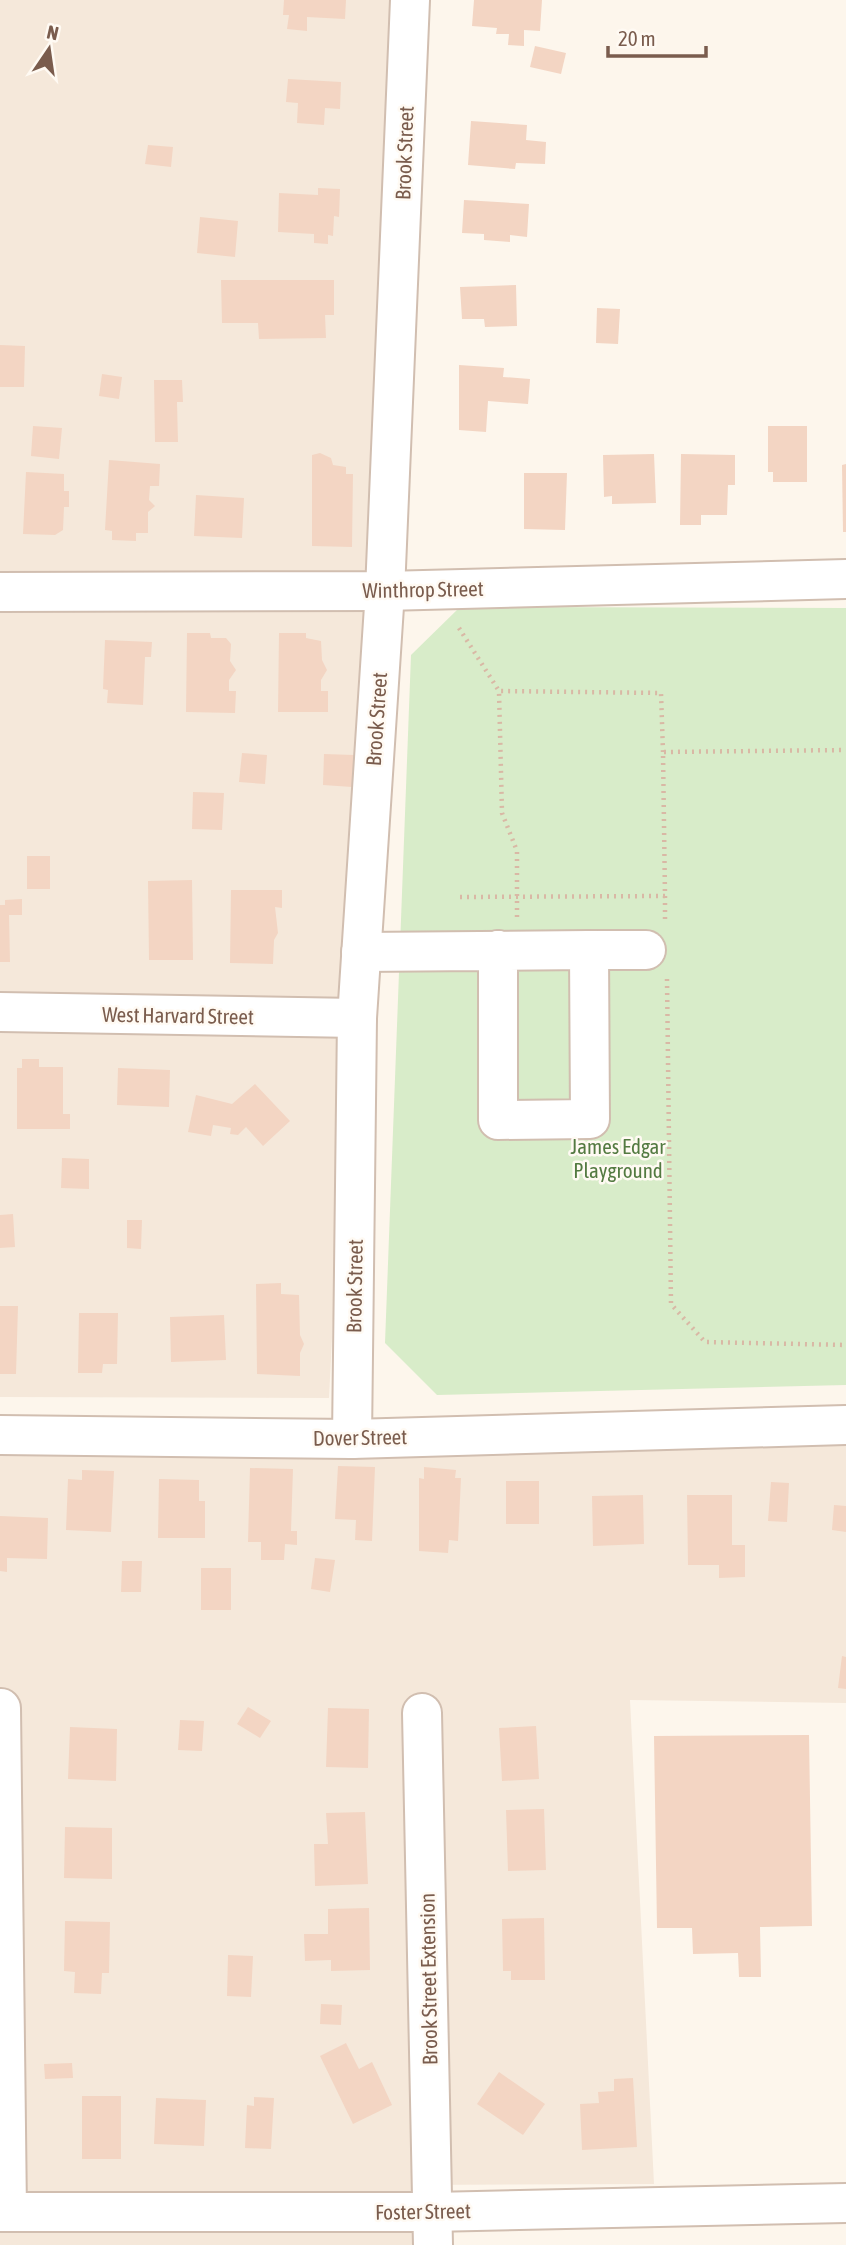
<svg xmlns="http://www.w3.org/2000/svg" width="846" height="2245" font-family="'Asap Condensed',sans-serif">
<rect width="100%" height="100%" fill="#fdf6ec"/>
<g fill="#f5e8da">
<path d="M 0,0 L 399,0 L 329,1398 L 0,1397 Z"/>
<path d="M 846,1438 L 846,1703 L 630,1700 L 654,2184 L 412,2185 L 412,2245 L 0,2245 L 0,1451 Z"/>
</g>
<path fill="#d8ecc9" d="M 460,607 L 846,608 L 846,1385 L 437,1395 L 385,1343 L 411,655 Z"/>
<g fill="#f3d5c3">
<path d="M 284,0 L 346,0 L 345,19 L 307,17 L 307,31 L 287,29 L 289,15 L 283,15 Z"/>
<path d="M 474,0 L 542,0 L 540,31 L 524,30 L 524,46 L 508,45 L 509,34 L 496,34 L 497,28 L 472,26 Z"/>
<path d="M 535,46 L 566,53 L 561,74 L 530,67 Z"/>
<path d="M 288,79 L 341,82 L 340,109 L 325,108 L 324,125 L 297,123 L 298,103 L 286,102 Z"/>
<path d="M 471,121 L 527,125 L 526,140 L 546,142 L 545,164 L 516,163 L 515,169 L 468,165 Z"/>
<path d="M 148,145 L 173,147 L 171,167 L 145,164 Z"/>
<path d="M 318,188 L 340,189 L 339,217 L 334,216 L 333,236 L 328,235 L 328,244 L 314,243 L 314,234 L 278,232 L 279,193 L 318,195 Z"/>
<path d="M 464,200 L 529,204 L 527,237 L 510,235 L 510,242 L 484,240 L 484,234 L 462,233 Z"/>
<path d="M 200,217 L 238,221 L 235,257 L 197,253 Z"/>
<path d="M 221,280 L 334,280 L 334,315 L 325,315 L 326,338 L 259,339 L 258,323 L 222,323 Z"/>
<path d="M 516,285 L 517,326 L 485,327 L 484,319 L 462,319 L 460,287 Z"/>
<path d="M 597,308 L 620,309 L 618,344 L 596,343 Z"/>
<path d="M 0,345 L 25,346 L 24,387 L 0,387 Z"/>
<path d="M 459,365 L 504,368 L 503,377 L 530,379 L 528,404 L 488,401 L 486,432 L 459,430 Z"/>
<path d="M 102,374 L 122,377 L 119,399 L 99,396 Z"/>
<path d="M 154,380 L 182,380 L 183,402 L 177,402 L 178,442 L 155,442 Z"/>
<path d="M 33,426 L 62,428 L 59,459 L 31,456 Z"/>
<path d="M 768,426 L 807,426 L 807,482 L 773,482 L 773,472 L 768,472 Z"/>
<path d="M 320,453 L 331,458 L 333,465 L 346,467 L 346,474 L 353,474 L 352,547 L 312,546 L 312,455 Z"/>
<path d="M 654,454 L 656,503 L 612,504 L 612,496 L 604,497 L 603,455 Z"/>
<path d="M 681,454 L 735,455 L 735,485 L 728,485 L 727,515 L 701,515 L 701,525 L 680,525 Z"/>
<path d="M 109,460 L 160,464 L 159,486 L 150,486 L 149,500 L 155,506 L 148,512 L 148,533 L 136,533 L 136,541 L 112,540 L 112,531 L 105,530 Z"/>
<path d="M 846,464 L 846,532 L 843,532 L 842,465 Z"/>
<path d="M 26,472 L 64,474 L 64,491 L 69,491 L 69,507 L 64,507 L 63,530 L 55,535 L 23,534 Z"/>
<path d="M 524,473 L 567,473 L 565,530 L 524,529 Z"/>
<path d="M 196,495 L 244,498 L 242,538 L 194,536 Z"/>
<path d="M 187,633 L 210,633 L 211,638 L 226,638 L 231,644 L 230,661 L 236,670 L 229,680 L 229,691 L 236,691 L 235,713 L 186,712 Z"/>
<path d="M 279,633 L 306,633 L 306,638 L 321,641 L 322,660 L 327,670 L 321,680 L 321,691 L 328,691 L 328,712 L 278,712 Z"/>
<path d="M 105,640 L 152,642 L 151,657 L 145,657 L 143,705 L 107,703 L 108,690 L 103,689 Z"/>
<path d="M 242,753 L 267,755 L 265,784 L 239,782 Z"/>
<path d="M 324,754 L 354,755 L 352,787 L 323,785 Z"/>
<path d="M 193,792 L 224,793 L 222,830 L 192,829 Z"/>
<rect x="27" y="856" width="23" height="33"/>
<path d="M 192,880 L 193,960 L 149,960 L 148,881 Z"/>
<path d="M 231,890 L 282,890 L 282,908 L 275,907 L 278,933 L 274,940 L 273,964 L 230,963 Z"/>
<path d="M 22,899 L 22,915 L 9,915 L 10,962 L 0,962 L 0,905 L 5,905 L 5,900 Z"/>
<path d="M 22,1059 L 39,1059 L 39,1067 L 63,1067 L 63,1114 L 70,1114 L 70,1129 L 17,1129 L 17,1068 L 22,1068 Z"/>
<path d="M 118,1068 L 170,1070 L 169,1107 L 117,1105 Z"/>
<path d="M 255,1084 L 290,1121 L 263,1146 L 246,1127 L 238,1135 L 230,1134 L 231,1128 L 213,1125 L 211,1136 L 188,1132 L 196,1095 L 232,1104 Z"/>
<path d="M 62,1158 L 89,1159 L 89,1189 L 61,1188 Z"/>
<path d="M 13,1214 L 15,1247 L 0,1248 L 0,1215 Z"/>
<path d="M 127,1220 L 142,1220 L 141,1249 L 127,1248 Z"/>
<path d="M 281,1283 L 281,1294 L 299,1295 L 300,1335 L 304,1344 L 300,1353 L 300,1376 L 257,1374 L 256,1284 Z"/>
<path d="M 0,1306 L 18,1306 L 16,1374 L 0,1374 Z"/>
<path d="M 79,1313 L 118,1313 L 117,1364 L 103,1364 L 102,1373 L 78,1373 Z"/>
<path d="M 224,1315 L 226,1360 L 171,1362 L 170,1317 Z"/>
<path d="M 338,1466 L 375,1467 L 372,1541 L 355,1540 L 356,1520 L 335,1519 Z"/>
<path d="M 424,1467 L 456,1470 L 455,1478 L 461,1478 L 458,1541 L 449,1540 L 448,1553 L 419,1551 L 419,1478 L 424,1479 Z"/>
<path d="M 250,1468 L 293,1469 L 291,1531 L 297,1531 L 297,1545 L 285,1544 L 284,1560 L 261,1560 L 261,1542 L 248,1542 Z"/>
<path d="M 82,1470 L 114,1471 L 111,1532 L 66,1530 L 68,1479 L 82,1480 Z"/>
<path d="M 159,1479 L 199,1480 L 199,1501 L 205,1501 L 205,1538 L 158,1538 Z"/>
<rect x="506" y="1481" width="33" height="43"/>
<path d="M 771,1482 L 789,1483 L 787,1522 L 768,1521 Z"/>
<path d="M 643,1495 L 644,1544 L 593,1546 L 592,1496 Z"/>
<path d="M 687,1495 L 732,1495 L 732,1545 L 745,1545 L 745,1577 L 719,1578 L 719,1565 L 688,1565 Z"/>
<path d="M 834,1505 L 846,1506 L 846,1532 L 832,1530 Z"/>
<path d="M 0,1516 L 48,1518 L 47,1559 L 7,1558 L 7,1572 L 0,1571 Z"/>
<path d="M 315,1558 L 335,1560 L 330,1592 L 311,1589 Z"/>
<path d="M 122,1561 L 142,1561 L 141,1592 L 121,1592 Z"/>
<rect x="201" y="1568" width="30" height="42"/>
<path d="M 842,1656 L 846,1657 L 846,1689 L 838,1688 Z"/>
<path d="M 248,1707 L 271,1721 L 260,1738 L 237,1724 Z"/>
<path d="M 328,1708 L 369,1709 L 368,1768 L 326,1767 Z"/>
<path d="M 180,1720 L 204,1721 L 202,1751 L 178,1750 Z"/>
<path d="M 536,1726 L 539,1779 L 502,1781 L 499,1728 Z"/>
<path d="M 70,1727 L 117,1729 L 116,1781 L 68,1779 Z"/>
<path d="M 809,1735 L 812,1926 L 760,1927 L 761,1977 L 739,1977 L 738,1953 L 693,1954 L 692,1928 L 657,1928 L 654,1736 Z"/>
<path d="M 544,1809 L 546,1870 L 508,1871 L 506,1810 Z"/>
<path d="M 365,1812 L 368,1884 L 315,1886 L 314,1844 L 328,1844 L 326,1813 Z"/>
<path d="M 65,1827 L 112,1828 L 112,1879 L 64,1878 Z"/>
<path d="M 369,1908 L 370,1970 L 331,1971 L 331,1960 L 305,1961 L 304,1934 L 328,1934 L 328,1909 Z"/>
<path d="M 544,1918 L 545,1980 L 511,1980 L 511,1971 L 503,1971 L 502,1919 Z"/>
<path d="M 65,1921 L 110,1922 L 109,1973 L 102,1973 L 101,1994 L 74,1993 L 75,1972 L 64,1971 Z"/>
<path d="M 228,1955 L 253,1956 L 251,1997 L 227,1996 Z"/>
<path d="M 321,2004 L 342,2005 L 341,2025 L 320,2024 Z"/>
<path d="M 346,2043 L 359,2069 L 372,2062 L 392,2105 L 353,2124 L 320,2056 Z"/>
<path d="M 72,2063 L 73,2078 L 45,2079 L 44,2064 Z"/>
<path d="M 499,2072 L 545,2104 L 523,2135 L 477,2104 Z"/>
<path d="M 633,2078 L 637,2147 L 582,2150 L 580,2104 L 599,2103 L 598,2092 L 614,2091 L 614,2079 Z"/>
<rect x="82" y="2096" width="39" height="63"/>
<path d="M 254,2097 L 274,2098 L 271,2149 L 245,2148 L 247,2105 L 254,2106 Z"/>
<path d="M 156,2098 L 206,2100 L 204,2146 L 154,2144 Z"/>
</g>
<g fill="none" stroke-linecap="round" stroke-linejoin="round">
<g stroke="#d1beb0" stroke-width="42">
<g id="minor">
<path d="M 0,592 L 385,591 L 846,579"/>
<path d="M 589,950 L 646,950"/>
<path d="M 361,952 L 589,950 L 590,1119 L 498,1120 L 498,950"/>
<path d="M 0,1012 L 357,1018"/>
<path d="M 0,1435 L 352,1439 L 846,1425"/>
<path d="M 352,1439 L 357,1018 L 385,591 L 410,0"/>
<path d="M 1,1708 L 7,2212"/>
<path d="M 422,1713 L 433,2245"/>
<path d="M 0,2212 L 432,2212 L 846,2203"/>
</g>
</g>
<g stroke="#d9b8a5" stroke-width="4.5" stroke-dasharray="2 5" stroke-linecap="butt">
<path d="M 459,628 L 499,691"/>
<path d="M 665,896 L 665,921"/>
<path d="M 460,897 L 665,896 L 663,752 L 846,750"/>
<path d="M 517,917 L 517,851 L 502,813 L 499,691 L 661,693 L 663,752"/>
<path d="M 667,979 L 671,1304 L 705,1342 L 846,1345"/>
</g>
<use href="#minor" stroke="#fff" stroke-width="38"/>
</g>
<g text-anchor="middle" dominant-baseline="central" stroke-width="5" stroke-linejoin="round" paint-order="stroke">
<g font-size="21" fill="#7a5c4d" stroke="#fffaf3">
<text transform="translate(404 153) rotate(-88)">Brook Street</text>
<text transform="translate(423 589) rotate(-1)">Winthrop Street</text>
<text transform="translate(376 719) rotate(-86)">Brook Street</text>
<text transform="translate(178 1015) rotate(1)">West Harvard Street</text>
<text transform="translate(354 1286) rotate(-89)">Brook Street</text>
<text transform="translate(360 1437) rotate(-1)">Dover Street</text>
<text transform="translate(428 1979) rotate(-91)">Brook Street Extension</text>
<text transform="translate(423 2211) rotate(-1)">Foster Street</text>
</g>
<g font-size="21" fill="#537a41" stroke="#fffaf3">
<text x="618" y="1146">James Edgar<tspan x="618" dy="24">Playground</tspan></text>
</g>
</g>
<g transform="translate(49 49) rotate(13)" stroke="#fffaf3" stroke-width="5" paint-order="stroke">
<path d="M0-5L12 26L0 18L-12 26Z" fill="#7a5c4d"/>
<text y="-10" font-size="19" font-weight="bold" text-anchor="middle" fill="#7a5c4d">N</text>
</g>
<path d="M608 46v10h98v-10" fill="none" stroke="#7a5c4d" stroke-width="3.5"/>
<text x="618" y="46" font-size="21" fill="#7a5c4d" stroke="#fffaf3" stroke-width="5" paint-order="stroke">20 m</text>
</svg>
